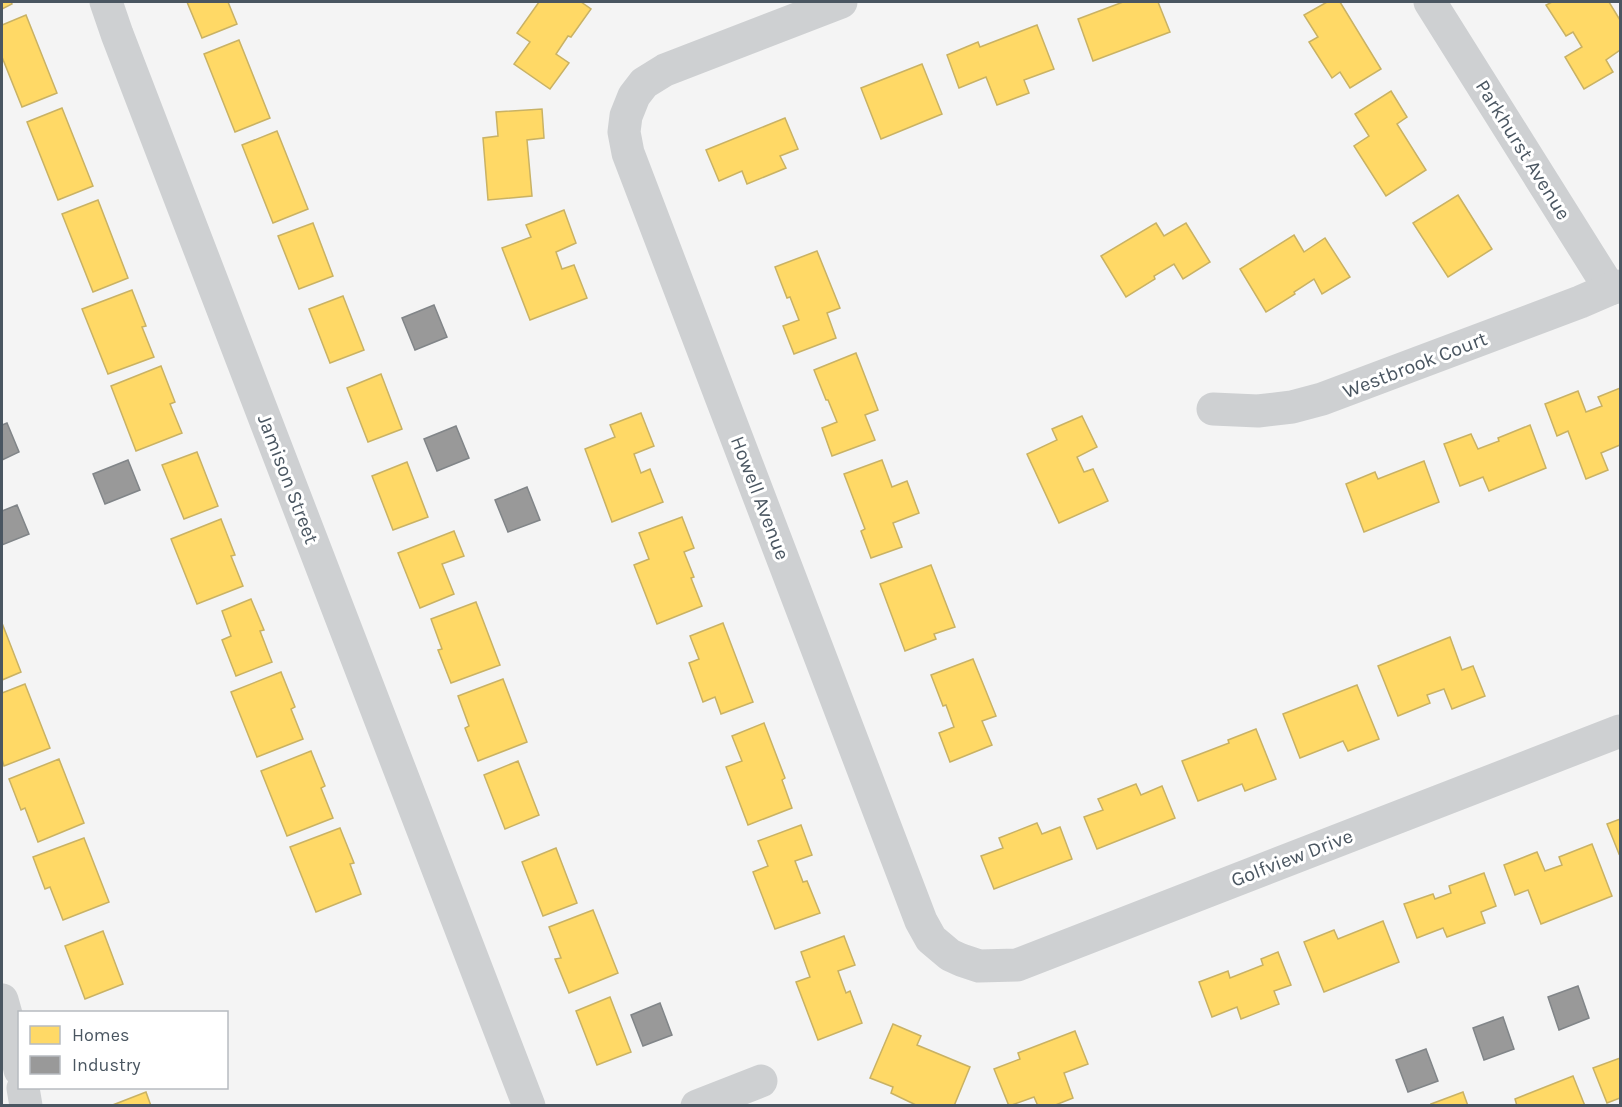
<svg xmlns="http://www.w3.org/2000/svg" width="1622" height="1107" font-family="Karla,sans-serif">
<rect width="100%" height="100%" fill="#f4f4f4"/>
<g fill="#ffd966" stroke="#c9b264" stroke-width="1.5">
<path d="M 2,2 L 11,2 L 12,4 L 2,9 Z"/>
<path d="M 187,2 L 228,2 L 237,24 L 202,38 Z"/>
<path d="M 539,2 L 581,2 L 591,9 L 571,37 L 568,36 L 556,54 L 569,63 L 550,89 L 514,64 L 530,42 L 517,33 Z"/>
<path d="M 1123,2 L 1158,2 L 1170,32 L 1093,61 L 1078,19 Z"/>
<path d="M 1327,2 L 1340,2 L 1381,69 L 1350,88 L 1340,72 L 1332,78 L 1309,42 L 1318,37 L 1304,15 Z"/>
<path d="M 1552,2 L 1609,2 L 1620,20 L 1620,50 L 1606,60 L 1613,72 L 1584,89 L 1565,57 L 1582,47 L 1573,32 L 1566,36 L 1546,5 Z"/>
<path d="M 26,15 L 57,93 L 22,107 L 2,57 L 2,25 Z"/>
<path d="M 1037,25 L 1054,69 L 1024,80 L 1029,93 L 997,105 L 986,77 L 959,88 L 947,55 L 978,42 L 980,47 Z"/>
<path d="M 239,40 L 270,118 L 235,132 L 204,54 Z"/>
<path d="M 922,64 L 942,114 L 881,139 L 861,88 Z"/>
<path d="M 1391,91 L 1407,117 L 1397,124 L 1426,170 L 1386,196 L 1354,146 L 1369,136 L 1355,114 Z"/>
<path d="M 62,108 L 93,186 L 58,200 L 27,122 Z"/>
<path d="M 542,109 L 544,138 L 527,140 L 532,196 L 488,200 L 483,138 L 498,136 L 496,112 Z"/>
<path d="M 785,118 L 798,149 L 780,156 L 786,168 L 747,184 L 742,171 L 719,181 L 706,150 Z"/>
<path d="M 277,131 L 308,209 L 273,223 L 242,145 Z"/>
<path d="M 1458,195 L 1492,249 L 1448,277 L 1413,223 Z"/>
<path d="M 98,200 L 128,278 L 93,292 L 62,214 Z"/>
<path d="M 564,210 L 576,243 L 556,252 L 562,269 L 574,265 L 587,298 L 530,320 L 502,248 L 531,237 L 526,225 Z"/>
<path d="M 313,223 L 333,276 L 299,289 L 278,236 Z"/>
<path d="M 1156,223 L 1164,236 L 1186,223 L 1210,262 L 1183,279 L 1174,264 L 1154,276 L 1155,279 L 1126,297 L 1101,256 Z"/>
<path d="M 1294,235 L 1304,252 L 1325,238 L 1350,277 L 1322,294 L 1314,279 L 1294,292 L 1295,294 L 1266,312 L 1240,269 Z"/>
<path d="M 817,251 L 840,308 L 827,313 L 836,338 L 794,354 L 783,326 L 799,320 L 790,297 L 787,298 L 775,267 Z"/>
<path d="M 132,290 L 146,326 L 142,327 L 154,357 L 108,374 L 82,309 Z"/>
<path d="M 343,296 L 364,350 L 330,363 L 309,309 Z"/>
<path d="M 856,353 L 878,410 L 865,415 L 875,440 L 832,456 L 822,428 L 837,422 L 828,400 L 826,400 L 814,370 Z"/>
<path d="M 161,366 L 175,402 L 170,404 L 182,433 L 136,451 L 111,386 Z"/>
<path d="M 381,374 L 402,429 L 368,442 L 347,388 Z"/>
<path d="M 1620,388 L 1620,445 L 1601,453 L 1608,470 L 1586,479 L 1568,431 L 1557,436 L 1545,404 L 1578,391 L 1586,412 L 1602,406 L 1598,397 Z"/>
<path d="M 641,413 L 654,446 L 634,454 L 641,473 L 650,469 L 663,502 L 612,522 L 585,449 L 615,437 L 610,425 Z"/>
<path d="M 1082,416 L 1097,447 L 1077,457 L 1084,472 L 1093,469 L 1108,501 L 1059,523 L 1027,454 L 1057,440 L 1052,429 Z"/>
<path d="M 1530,425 L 1546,468 L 1489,491 L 1483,477 L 1460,486 L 1444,444 L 1471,434 L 1478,449 L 1499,441 L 1498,438 Z"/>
<path d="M 197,452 L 218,506 L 184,519 L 162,465 Z"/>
<path d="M 882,460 L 892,487 L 907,481 L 919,513 L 893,523 L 902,547 L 871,558 L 861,531 L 865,529 L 844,474 Z"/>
<path d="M 1424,461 L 1439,502 L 1364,532 L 1346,484 L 1375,472 L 1378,479 Z"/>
<path d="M 407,462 L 428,517 L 393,530 L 372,476 Z"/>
<path d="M 682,517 L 694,548 L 684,552 L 694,577 L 691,578 L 702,606 L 657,624 L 634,565 L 649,559 L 639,533 Z"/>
<path d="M 221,519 L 235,555 L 231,556 L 243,586 L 197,604 L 171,539 Z"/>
<path d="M 454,531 L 464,556 L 442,564 L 454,594 L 420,608 L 398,553 Z"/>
<path d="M 931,565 L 955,627 L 934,634 L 936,639 L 905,651 L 880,584 Z"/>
<path d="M 251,599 L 264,630 L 260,631 L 272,662 L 236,676 L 222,640 L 231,636 L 222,611 Z"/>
<path d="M 476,602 L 500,665 L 451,683 L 438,650 L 442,649 L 431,619 Z"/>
<path d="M 2,623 L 21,672 L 2,680 Z"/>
<path d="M 723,623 L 753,702 L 721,714 L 715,697 L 703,702 L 689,663 L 699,659 L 690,636 Z"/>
<path d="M 1450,637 L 1462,670 L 1473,666 L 1485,696 L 1452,709 L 1444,689 L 1427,695 L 1430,703 L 1398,716 L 1378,666 Z"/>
<path d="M 973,659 L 996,716 L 982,721 L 992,745 L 950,762 L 939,733 L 954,727 L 946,705 L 943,706 L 931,675 Z"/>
<path d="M 281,672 L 295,707 L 291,709 L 303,739 L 257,757 L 231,692 Z"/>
<path d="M 503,679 L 527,742 L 478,761 L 465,728 L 469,726 L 458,696 Z"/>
<path d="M 25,684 L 50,748 L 4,766 L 2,759 L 2,693 Z"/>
<path d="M 1357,685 L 1379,739 L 1348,751 L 1343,741 L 1300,758 L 1283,714 Z"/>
<path d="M 764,723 L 785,778 L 782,780 L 792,808 L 748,825 L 726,767 L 742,761 L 732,736 Z"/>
<path d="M 1256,729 L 1276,779 L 1245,791 L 1242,784 L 1198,801 L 1182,761 L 1229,743 L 1228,740 Z"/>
<path d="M 311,751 L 325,786 L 321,788 L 333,818 L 287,836 L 261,771 Z"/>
<path d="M 59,759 L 84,823 L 38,842 L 25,808 L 21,810 L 9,779 Z"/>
<path d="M 518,761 L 539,815 L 505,829 L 484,775 Z"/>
<path d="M 1136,784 L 1141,795 L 1162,786 L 1175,818 L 1097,849 L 1084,817 L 1103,810 L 1098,799 Z"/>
<path d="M 1620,819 L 1620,853 L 1619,854 L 1607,824 Z"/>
<path d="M 1037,823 L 1042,834 L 1060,827 L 1072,859 L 994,889 L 981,856 L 1003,848 L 999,838 Z"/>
<path d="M 801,825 L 812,855 L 795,861 L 803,882 L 807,881 L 820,913 L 775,929 L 753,872 L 768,866 L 758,841 Z"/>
<path d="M 340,828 L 354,863 L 350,864 L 361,894 L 316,912 L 290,847 Z"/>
<path d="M 84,838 L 109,902 L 63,920 L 50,887 L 45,889 L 33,857 Z"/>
<path d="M 1592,844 L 1612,896 L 1541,924 L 1528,890 L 1515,895 L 1504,865 L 1537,852 L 1545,871 L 1562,865 L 1559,857 Z"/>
<path d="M 556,848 L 577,903 L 543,916 L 522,862 Z"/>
<path d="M 1484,873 L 1496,906 L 1481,912 L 1485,923 L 1447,937 L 1443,928 L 1417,938 L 1404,904 L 1433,894 L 1435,899 L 1451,893 L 1449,886 Z"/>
<path d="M 593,910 L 618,973 L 569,993 L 555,959 L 561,958 L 549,927 Z"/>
<path d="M 1383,921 L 1399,962 L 1324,992 L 1304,942 L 1334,930 L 1338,939 Z"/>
<path d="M 103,931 L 123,984 L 85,999 L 65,946 Z"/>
<path d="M 844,936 L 855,965 L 838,971 L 846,993 L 850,991 L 862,1023 L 818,1040 L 796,982 L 810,977 L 801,952 Z"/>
<path d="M 1278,952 L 1291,985 L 1274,991 L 1279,1004 L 1241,1019 L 1237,1007 L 1212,1017 L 1199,982 L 1228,971 L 1230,978 L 1263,965 L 1261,959 Z"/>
<path d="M 610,997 L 631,1052 L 597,1065 L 576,1011 Z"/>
<path d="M 893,1024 L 921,1036 L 917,1045 L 970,1067 L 954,1106 L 918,1106 L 891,1093 L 893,1087 L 870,1078 Z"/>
<path d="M 1075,1031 L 1088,1064 L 1064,1073 L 1073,1098 L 1053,1106 L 1038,1106 L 1034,1097 L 1009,1106 L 994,1069 L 1020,1059 L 1018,1053 Z"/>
<path d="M 1620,1058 L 1620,1098 L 1607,1103 L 1593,1068 Z"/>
<path d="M 1573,1076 L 1585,1106 L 1517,1106 L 1515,1099 Z"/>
<path d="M 146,1092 L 151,1106 L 110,1106 Z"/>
<path d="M 1463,1092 L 1468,1106 L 1432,1106 L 1431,1104 Z"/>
</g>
<g fill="#999" stroke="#818588" stroke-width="1.5">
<path d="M 434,305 L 447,337 L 415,350 L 402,318 Z"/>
<path d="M 7,423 L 19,452 L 2,460 L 2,425 Z"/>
<path d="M 456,426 L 469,458 L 437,471 L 424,439 Z"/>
<path d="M 128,460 L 140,490 L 105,504 L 93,474 Z"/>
<path d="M 527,487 L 540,520 L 508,532 L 495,500 Z"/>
<path d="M 17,505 L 29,534 L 2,545 L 2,511 Z"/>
<path d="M 1578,986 L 1589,1018 L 1559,1030 L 1548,997 Z"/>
<path d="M 660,1003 L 672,1035 L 643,1046 L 631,1015 Z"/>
<path d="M 1503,1017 L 1514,1049 L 1484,1060 L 1473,1028 Z"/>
<path d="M 1426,1049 L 1438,1081 L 1408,1092 L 1396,1060 Z"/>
</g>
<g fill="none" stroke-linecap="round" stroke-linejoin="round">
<g stroke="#ced0d2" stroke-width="33">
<path d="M 106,2 L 117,34 L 529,1106"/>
<path d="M 841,2 L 665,70 L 644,83 L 634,96 L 626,116 L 624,132 L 628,153 L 921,921 L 931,939 L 950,955 L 961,960 L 979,966 L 1017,965 L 1620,731"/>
<path d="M 1430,2 L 1610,289"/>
<path d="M 1213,409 L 1258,411 L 1292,407 L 1322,399 L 1580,302 L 1610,289 L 1620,286"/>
<path d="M 2,1000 L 16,1050 L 20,1070"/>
<path d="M 23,1088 L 26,1106"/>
<path d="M 697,1106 L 761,1081"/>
</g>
</g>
<g text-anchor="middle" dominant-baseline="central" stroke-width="6" stroke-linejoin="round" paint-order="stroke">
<g font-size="20" fill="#4a5661" stroke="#fff">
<text transform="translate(1523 150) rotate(58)">Parkhurst Avenue</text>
<text transform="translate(1415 365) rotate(-21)">Westbrook Court</text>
<text transform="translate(288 479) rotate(69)">Jamison Street</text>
<text transform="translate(760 498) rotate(69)">Howell Avenue</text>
<text transform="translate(1292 858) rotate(-21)">Golfview Drive</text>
</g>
</g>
<rect width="1622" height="1107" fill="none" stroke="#4a5661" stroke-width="6"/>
<rect x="18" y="1011" width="210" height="78" fill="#ffffff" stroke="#b7bbc0" stroke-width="1.5"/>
<rect x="30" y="1026" width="30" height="18" fill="#ffd966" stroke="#b7bbc0" stroke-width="1.5"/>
<text x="72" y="1041" font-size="18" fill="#4a5661">Homes</text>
<rect x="30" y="1056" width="30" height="18" fill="#999999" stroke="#b7bbc0" stroke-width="1.5"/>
<text x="72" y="1071" font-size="18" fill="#4a5661">Industry</text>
</svg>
